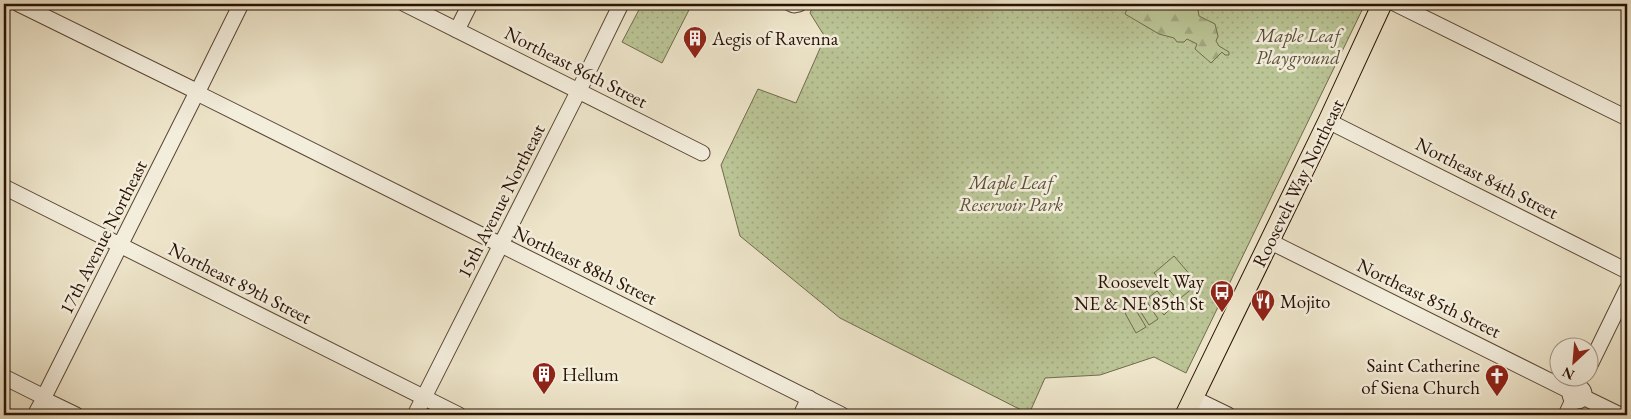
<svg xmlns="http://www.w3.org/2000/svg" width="1631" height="419" font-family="'EB Garamond',serif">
<defs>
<pattern id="green-dots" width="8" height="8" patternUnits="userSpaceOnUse" patternTransform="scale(1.25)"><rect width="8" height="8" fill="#bac495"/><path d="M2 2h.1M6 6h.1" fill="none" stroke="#a0a77f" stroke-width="1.8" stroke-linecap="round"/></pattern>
<pattern id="forest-firs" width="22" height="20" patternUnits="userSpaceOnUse" patternTransform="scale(1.25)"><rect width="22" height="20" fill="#bac495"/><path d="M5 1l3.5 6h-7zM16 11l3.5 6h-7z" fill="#a0a77f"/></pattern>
</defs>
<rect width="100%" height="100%" fill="#ede4c9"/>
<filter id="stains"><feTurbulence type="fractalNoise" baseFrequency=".004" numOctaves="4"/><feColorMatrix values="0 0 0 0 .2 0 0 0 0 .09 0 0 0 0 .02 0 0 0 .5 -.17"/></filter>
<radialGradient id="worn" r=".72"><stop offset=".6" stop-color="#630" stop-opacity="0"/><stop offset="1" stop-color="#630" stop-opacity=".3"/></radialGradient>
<g fill="url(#green-dots)" stroke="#716b4c">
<path d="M 642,4 L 692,4 L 662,63 L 622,42 Z"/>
<path d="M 814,4 L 1365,4 L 1186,373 L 1154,357 L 1100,375 L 1045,378 L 1029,414 L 840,318 L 740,236 L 721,165 L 758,89 L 796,103 L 825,37 L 810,13 Z"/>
</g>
<path fill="url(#forest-firs)" stroke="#716b4c" d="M 1116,4 L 1190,4 L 1198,10 L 1199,16 L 1215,24 L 1218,36 L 1216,41 L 1219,46 L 1229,52 L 1229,55 L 1225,55 L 1222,52 L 1211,63 L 1195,49 L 1197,44 L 1187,39 L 1184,42 L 1177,42 L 1174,38 L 1159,34 L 1125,14 L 1127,9 Z"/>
<g fill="#bac495" stroke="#716b4c">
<path d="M 1174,256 L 1198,284 L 1178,300 L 1154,273 Z"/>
<path d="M 1157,291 L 1171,308 L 1164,315 L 1149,297 Z"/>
<path d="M 1146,300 L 1158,319 L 1149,325 L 1137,306 Z"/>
<path d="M 1134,307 L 1146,327 L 1136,333 L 1125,313 Z"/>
</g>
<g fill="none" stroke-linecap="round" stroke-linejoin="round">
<g stroke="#594635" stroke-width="17">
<g id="minor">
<path d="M 19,4 L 192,89"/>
<path d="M 405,4 L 702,153"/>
<path d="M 791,4 L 794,5 L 799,4"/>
<path d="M 1396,4 L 1627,118"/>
<path d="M 457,30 L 470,4"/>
<path d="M 200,87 L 241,4"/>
<path d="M 203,96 L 842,415"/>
<path d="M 1328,121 L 1627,271"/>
<path d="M 4,187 L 459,415"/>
<path d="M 1269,241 L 1570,391"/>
<path d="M 1588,369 L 1627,289"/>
<path d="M 4,377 L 40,395"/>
<circle cx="1577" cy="394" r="7"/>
<path d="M 46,393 L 194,98"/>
<path d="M 1583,397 L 1620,415"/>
<path d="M 1193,398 L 1228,415"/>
<path d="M 49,402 L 76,415"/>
<path d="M 35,415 L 41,404"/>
<path d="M 415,415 L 582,84 L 621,4"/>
<path d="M 801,415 L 809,398"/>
<path d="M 1566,415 L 1573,400"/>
</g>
</g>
<g stroke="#281204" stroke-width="21">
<path id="major" d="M 1185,415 L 1328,121 L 1382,4"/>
</g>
<use href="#minor" stroke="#f3eddc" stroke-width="15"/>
<use href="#major" stroke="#ede4c9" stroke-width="19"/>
</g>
<defs>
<g id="building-pin" transform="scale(1.25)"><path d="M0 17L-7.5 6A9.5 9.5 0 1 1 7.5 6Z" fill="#8f2418" stroke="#f3eddc"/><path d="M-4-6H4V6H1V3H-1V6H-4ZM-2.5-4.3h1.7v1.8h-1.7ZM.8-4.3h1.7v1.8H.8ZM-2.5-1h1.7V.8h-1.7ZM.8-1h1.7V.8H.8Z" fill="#fff"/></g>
<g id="bus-pin" transform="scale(1.25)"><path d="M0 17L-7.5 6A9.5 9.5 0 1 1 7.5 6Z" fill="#8f2418" stroke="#f3eddc"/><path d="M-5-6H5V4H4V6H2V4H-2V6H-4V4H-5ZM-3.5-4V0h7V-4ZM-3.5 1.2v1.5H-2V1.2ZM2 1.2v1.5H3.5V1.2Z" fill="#fff"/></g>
<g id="restaurant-pin" transform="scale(1.25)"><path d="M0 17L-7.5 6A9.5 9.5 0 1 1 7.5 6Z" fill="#8f2418" stroke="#f3eddc"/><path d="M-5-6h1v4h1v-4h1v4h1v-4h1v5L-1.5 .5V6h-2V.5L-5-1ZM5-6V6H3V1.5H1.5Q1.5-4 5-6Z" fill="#fff"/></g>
<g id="church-pin" transform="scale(1.25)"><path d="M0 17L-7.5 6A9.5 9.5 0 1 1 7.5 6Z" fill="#8f2418" stroke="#f3eddc"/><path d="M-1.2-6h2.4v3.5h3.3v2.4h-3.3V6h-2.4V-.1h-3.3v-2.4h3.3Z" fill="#fff"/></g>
</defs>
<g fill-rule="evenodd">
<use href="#building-pin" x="695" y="38"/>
<use href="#bus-pin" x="1222" y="292"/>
<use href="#restaurant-pin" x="1263" y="301"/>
<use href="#building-pin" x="544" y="374"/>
<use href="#church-pin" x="1497" y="376"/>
</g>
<g text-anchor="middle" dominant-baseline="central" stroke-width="5" stroke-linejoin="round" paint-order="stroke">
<g font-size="19" font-style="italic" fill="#5b5037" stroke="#f3eddc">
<text x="1298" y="35">Maple Leaf<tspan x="1298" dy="22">Playground</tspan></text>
<text x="1011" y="182">Maple Leaf<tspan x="1011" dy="22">Reservoir Park</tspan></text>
</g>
<g font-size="19" fill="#281204" stroke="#f3eddc" text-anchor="start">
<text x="712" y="38">Aegis of Ravenna</text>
<text x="1204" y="281" text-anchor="end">Roosevelt Way<tspan x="1204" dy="22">NE &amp; NE 85th St</tspan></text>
<text x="1280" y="301">Mojito</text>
<text x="1480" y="365" text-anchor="end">Saint Catherine<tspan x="1480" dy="22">of Siena Church</tspan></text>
<text x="562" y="374">Hellum</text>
</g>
<g font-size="19" fill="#281204" stroke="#f3eddc">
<text transform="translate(576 67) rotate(27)">Northeast 86th Street</text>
<text transform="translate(1487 178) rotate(27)">Northeast 84th Street</text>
<text transform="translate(1298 183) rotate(-64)">Roosevelt Way Northeast</text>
<text transform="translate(501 201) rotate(-63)">15th Avenue Northeast</text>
<text transform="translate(103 237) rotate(-63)">17th Avenue Northeast</text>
<text transform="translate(585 265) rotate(26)">Northeast 88th Street</text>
<text transform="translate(240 283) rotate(27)">Northeast 89th Street</text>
<text transform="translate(1429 298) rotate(26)">Northeast 85th Street</text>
</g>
</g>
<rect width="1631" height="419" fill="none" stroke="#ede4c9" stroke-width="20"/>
<rect x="5" y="5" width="1621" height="409" fill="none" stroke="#281204" stroke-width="2.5"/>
<rect x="10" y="10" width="1611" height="399" fill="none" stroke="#281204"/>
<g transform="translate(1574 362) rotate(206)"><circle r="24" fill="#f3eddc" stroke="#a29586"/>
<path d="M0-4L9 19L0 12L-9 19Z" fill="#8f2418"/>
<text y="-8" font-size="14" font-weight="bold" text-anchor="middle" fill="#281204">N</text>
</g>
<rect width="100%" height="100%" filter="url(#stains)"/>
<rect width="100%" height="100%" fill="url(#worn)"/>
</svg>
